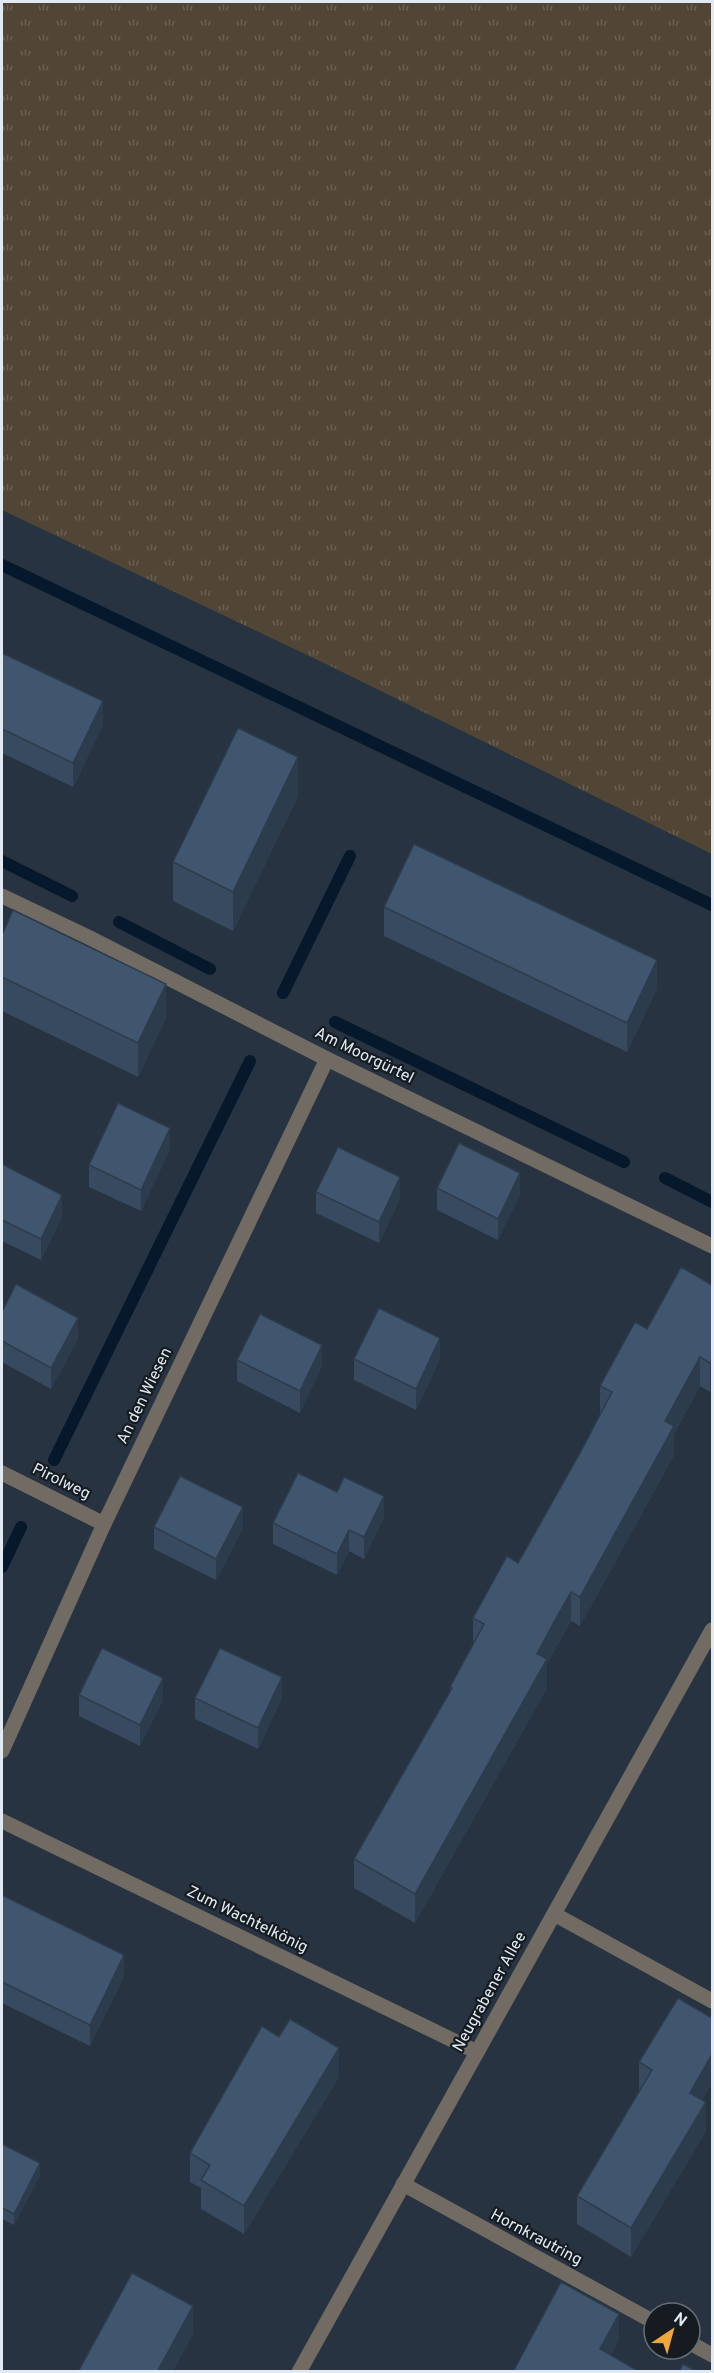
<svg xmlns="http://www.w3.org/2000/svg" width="714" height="2373" font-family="Overpass,sans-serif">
<defs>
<pattern id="grass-tufts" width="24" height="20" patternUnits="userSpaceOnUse" patternTransform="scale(1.5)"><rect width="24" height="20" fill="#514535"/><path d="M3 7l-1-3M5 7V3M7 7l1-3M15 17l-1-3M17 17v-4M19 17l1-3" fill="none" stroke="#6a6053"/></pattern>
</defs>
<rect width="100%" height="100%" fill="#273341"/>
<path fill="url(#grass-tufts)" d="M 2,2 L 712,2 L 712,854 L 326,664 L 2,510 Z"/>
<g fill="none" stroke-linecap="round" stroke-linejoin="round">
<g stroke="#05182c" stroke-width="12">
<path d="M 2,565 L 712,905"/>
<path d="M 2,861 L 72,896"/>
<path d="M 119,922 L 210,969"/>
<path d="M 283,993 L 350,856"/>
<path d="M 335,1022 L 624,1162"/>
<path d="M 665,1178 L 712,1202"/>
<path d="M 54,1460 L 250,1061"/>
<path d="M 2,1567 L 21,1527"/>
</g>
<g stroke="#716b63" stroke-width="15">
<path d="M 2,896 L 88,937 L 327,1059 L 712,1246"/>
<path d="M 2,1473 L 104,1524"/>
<path d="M 2,1751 L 104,1524 L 327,1059"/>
<path d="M 2,1821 L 477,2052"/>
<path d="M 554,1914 L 712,2001"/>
<path d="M 403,2184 L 654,2322"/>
<path d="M 690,2343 L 712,2355"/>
<path d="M 299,2372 L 712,1630"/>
</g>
</g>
<g fill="#374a5f">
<path d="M 2,653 L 103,725 L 73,787 L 2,753 Z"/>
<path d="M 298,796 L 233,931 L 173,901 L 173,862 Z"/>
<path d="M 384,907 L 657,989 L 627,1052 L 384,936 Z"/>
<path d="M 2,935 L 166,1018 L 138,1077 L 2,1011 Z"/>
<path d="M 170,1149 L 141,1211 L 89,1187 L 89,1165 Z"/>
<path d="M 2,1164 L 62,1216 L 41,1260 L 2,1241 Z"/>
<path d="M 437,1188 L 520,1195 L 498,1240 L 437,1210 Z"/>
<path d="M 316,1192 L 400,1199 L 379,1243 L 316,1213 Z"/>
<path d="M 712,1285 L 712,1388 L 710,1392 L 700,1386 L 674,1434 L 674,1455 L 580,1626 L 571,1621 L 547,1664 L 547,1688 L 415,1923 L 354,1888 L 354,1859 L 450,1691 L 450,1687 L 473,1646 L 473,1618 L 518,1563 L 580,1453 L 600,1414 L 600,1386 L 647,1329 Z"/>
<path d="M 2,1312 L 78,1339 L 51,1389 L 2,1362 Z"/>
<path d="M 354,1359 L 440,1359 L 416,1410 L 354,1380 Z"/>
<path d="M 237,1360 L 322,1366 L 300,1413 L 237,1381 Z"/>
<path d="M 384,1517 L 364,1559 L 349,1551 L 337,1575 L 273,1544 L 273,1523 Z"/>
<path d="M 154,1527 L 243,1528 L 216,1580 L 154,1549 Z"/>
<path d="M 79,1695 L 163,1700 L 140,1746 L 79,1716 Z"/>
<path d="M 195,1698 L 282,1698 L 258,1749 L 195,1719 Z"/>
<path d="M 2,1895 L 124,1976 L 90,2046 L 2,2003 Z"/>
<path d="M 712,2018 L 712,2083 L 702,2100 L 706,2131 L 631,2257 L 577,2224 L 577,2196 L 639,2091 L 639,2062 Z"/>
<path d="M 339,2077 L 244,2234 L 201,2209 L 201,2188 L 190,2182 L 190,2153 Z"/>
<path d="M 2,2144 L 40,2175 L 14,2225 L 2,2219 Z"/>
</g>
<g fill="#2d3c4d">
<path d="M 103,701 L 103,725 L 73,787 L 73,763 Z"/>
<path d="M 298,757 L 298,796 L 233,931 L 233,892 Z"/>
<path d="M 657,960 L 657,989 L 627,1052 L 627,1023 Z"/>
<path d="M 166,984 L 166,1018 L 138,1077 L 138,1043 Z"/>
<path d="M 170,1128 L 170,1149 L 141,1211 L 141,1190 Z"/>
<path d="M 520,1173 L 520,1195 L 498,1240 L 498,1219 Z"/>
<path d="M 400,1177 L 400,1199 L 379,1243 L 379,1222 Z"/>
<path d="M 62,1195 L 62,1216 L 41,1260 L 41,1239 Z"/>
<path d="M 78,1318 L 78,1339 L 51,1389 L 51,1368 Z"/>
<path d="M 440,1338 L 440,1359 L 416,1410 L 416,1389 Z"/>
<path d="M 322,1345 L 322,1366 L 300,1413 L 300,1391 Z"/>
<path d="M 700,1357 L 700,1386 L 674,1434 L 674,1455 L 580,1626 L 580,1597 L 665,1421 Z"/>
<path d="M 712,1359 L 712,1388 L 710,1392 L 710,1363 Z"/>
<path d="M 384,1496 L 384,1517 L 364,1559 L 364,1537 Z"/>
<path d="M 243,1507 L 243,1528 L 216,1580 L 216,1559 Z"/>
<path d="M 349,1530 L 349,1551 L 337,1575 L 337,1554 Z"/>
<path d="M 571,1592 L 571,1621 L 547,1664 L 547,1688 L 415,1923 L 415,1894 L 537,1654 Z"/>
<path d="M 282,1677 L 282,1698 L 258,1749 L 258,1728 Z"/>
<path d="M 163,1678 L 163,1700 L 140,1746 L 140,1725 Z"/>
<path d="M 124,1955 L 124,1976 L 90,2046 L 90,2025 Z"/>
<path d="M 339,2048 L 339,2077 L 244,2234 L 244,2206 Z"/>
<path d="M 712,2054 L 712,2083 L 690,2122 L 690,2093 Z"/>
<path d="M 706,2102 L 706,2131 L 631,2257 L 631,2228 Z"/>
<path d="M 40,2163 L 40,2175 L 14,2225 L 14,2214 Z"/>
<path d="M 193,2306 L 193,2334 L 173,2372 L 157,2372 Z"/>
<path d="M 619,2314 L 619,2340 L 602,2372 L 600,2349 Z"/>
</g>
<g fill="#40566e" stroke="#2d3c4d" stroke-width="1.5">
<path d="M 2,653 L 103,701 L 73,763 L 2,729 Z"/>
<path d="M 238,728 L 298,757 L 233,892 L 173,862 Z"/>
<path d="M 414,844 L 657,960 L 627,1023 L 384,907 Z"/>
<path d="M 13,910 L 166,984 L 138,1043 L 2,977 L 2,935 Z"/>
<path d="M 118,1103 L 170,1128 L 141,1190 L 89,1165 Z"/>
<path d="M 459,1143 L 520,1173 L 498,1219 L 437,1188 Z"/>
<path d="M 338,1147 L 400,1177 L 379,1222 L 316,1192 Z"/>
<path d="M 2,1164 L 62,1195 L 41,1239 L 2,1220 Z"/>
<path d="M 681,1267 L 712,1285 L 712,1359 L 710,1363 L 700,1357 L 665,1421 L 674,1426 L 580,1597 L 571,1592 L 554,1622 L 537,1654 L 547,1659 L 415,1894 L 354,1859 L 452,1688 L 450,1687 L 484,1624 L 473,1618 L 507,1556 L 518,1563 L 580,1453 L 612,1392 L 600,1386 L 635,1322 L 647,1329 Z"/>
<path d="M 16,1284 L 78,1318 L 51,1368 L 2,1341 L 2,1312 Z"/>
<path d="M 379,1308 L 440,1338 L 416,1389 L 354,1359 Z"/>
<path d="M 260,1314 L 322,1345 L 300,1391 L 237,1360 Z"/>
<path d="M 298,1473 L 337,1492 L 344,1477 L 384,1496 L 364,1537 L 349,1530 L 337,1554 L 273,1523 Z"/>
<path d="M 180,1476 L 243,1507 L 216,1559 L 154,1527 Z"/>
<path d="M 102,1648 L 163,1678 L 140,1725 L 79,1695 Z"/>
<path d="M 220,1648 L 282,1677 L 258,1728 L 195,1698 Z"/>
<path d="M 2,1895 L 124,1955 L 90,2025 L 2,1982 Z"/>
<path d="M 678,1998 L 712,2018 L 712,2054 L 690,2093 L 706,2102 L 631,2228 L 577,2196 L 652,2070 L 639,2062 Z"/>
<path d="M 290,2019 L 339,2048 L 244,2206 L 201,2180 L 210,2165 L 190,2153 L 262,2026 L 279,2037 Z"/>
<path d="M 2,2144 L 40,2163 L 14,2214 L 2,2208 Z"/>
<path d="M 132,2273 L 193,2306 L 157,2372 L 78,2372 Z"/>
<path d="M 561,2282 L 619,2314 L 600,2349 L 640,2372 L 513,2372 Z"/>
<path d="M 683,2364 L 698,2372 L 679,2372 Z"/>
</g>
<g text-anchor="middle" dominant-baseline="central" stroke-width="4.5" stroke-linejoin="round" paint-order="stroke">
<g font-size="16" fill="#e1e9f2" stroke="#151b21">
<text transform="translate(364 1056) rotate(26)">Am Moorgürtel</text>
<text transform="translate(145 1396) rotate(-64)">An den Wiesen</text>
<text transform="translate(61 1482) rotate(26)">Pirolweg</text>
<text transform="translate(247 1920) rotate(26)">Zum Wachtelkönig</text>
<text transform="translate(490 1992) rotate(-61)">Neugrabener Allee</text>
<text transform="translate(536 2238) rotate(28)">Hornkrautring</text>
</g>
</g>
<rect width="714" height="2373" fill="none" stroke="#e1e9f2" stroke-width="6"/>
<g transform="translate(672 2331) rotate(36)"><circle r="28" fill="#151b21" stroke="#676d75" stroke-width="1.5"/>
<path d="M0-4.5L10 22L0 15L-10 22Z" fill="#efa73d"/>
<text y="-9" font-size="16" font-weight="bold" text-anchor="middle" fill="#e1e9f2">N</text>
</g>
</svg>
